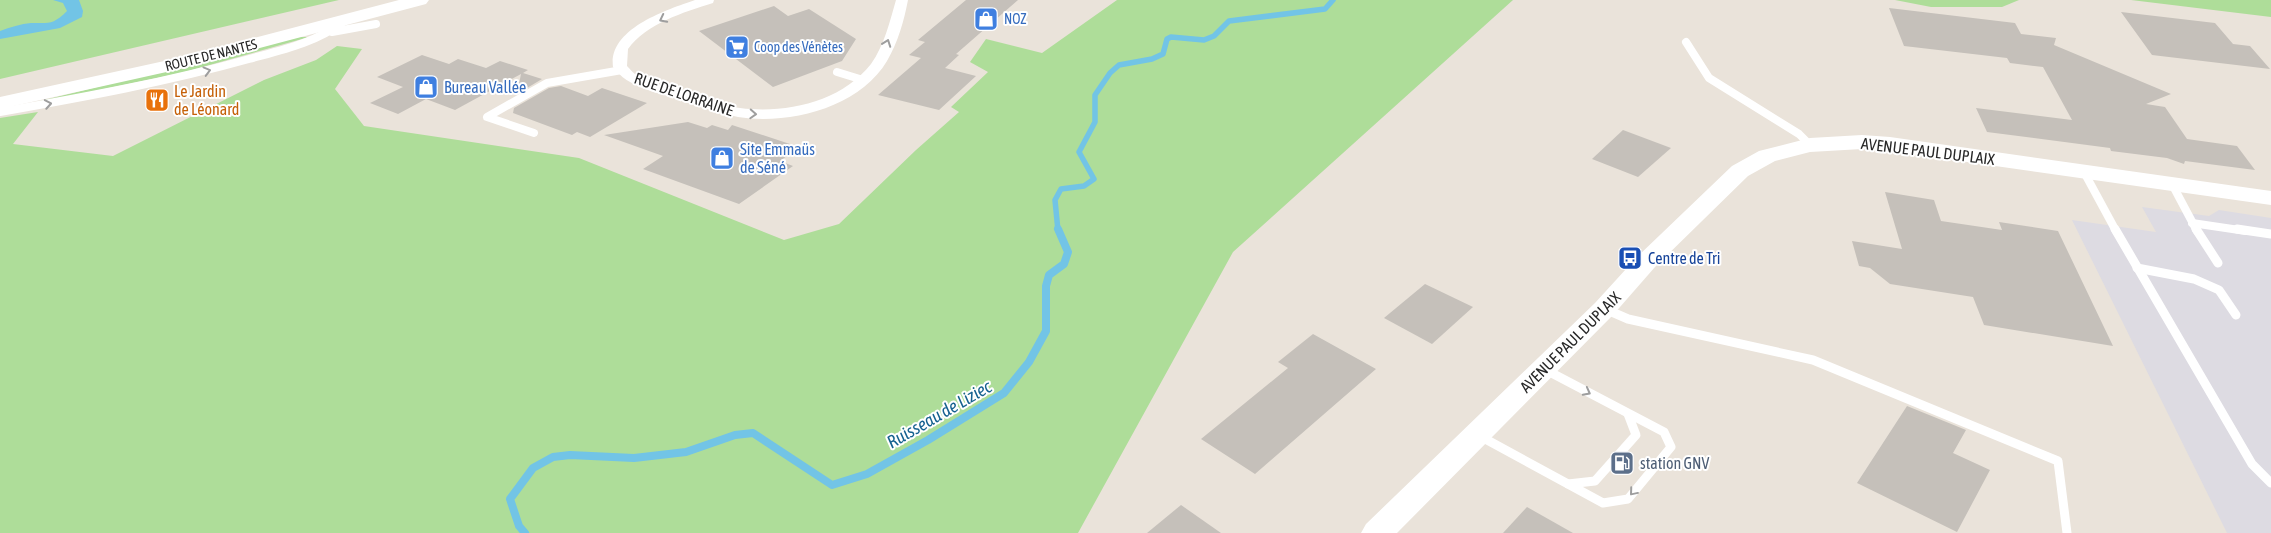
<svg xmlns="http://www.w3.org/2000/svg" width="2271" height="533" font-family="'Asap Condensed',sans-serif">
<rect width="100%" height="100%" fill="#eae3da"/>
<path fill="#dddbe2" d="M 2142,207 L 2209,216 L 2219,210 L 2271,218 L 2271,533 L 2227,533 L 2072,220 L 2156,232 Z"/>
<g fill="#aedd99">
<path d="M 0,0 L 339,0 L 0,79 Z"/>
<path d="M 1117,0 L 1513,0 L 1233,252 L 1078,533 L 0,533 L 0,118 L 38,112 L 13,144 L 113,156 L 264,80 L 316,60 L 337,46 L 362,49 L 335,89 L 364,126 L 579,158 L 784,240 L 839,224 L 916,150 L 959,112 L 951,107 L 988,72 L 970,62 L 986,39 L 1042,53 Z"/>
<path d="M 1895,0 L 2019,0 L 2002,7 L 1931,7 Z"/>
<path d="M 2131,0 L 2271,0 L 2271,17 Z"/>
<path d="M 299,37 L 309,37 L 181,73 L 8,109 Z"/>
</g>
<path fill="#72c4e6" d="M 53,0 L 79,0 L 83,11 L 82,17 L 60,28 L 0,39 L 0,31 C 10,27 21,24 31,23 C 49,23 53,25 67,11 L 63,3 Z"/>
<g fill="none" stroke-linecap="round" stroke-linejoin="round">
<path stroke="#72c4e6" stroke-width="5.5" d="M 1058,231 L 1055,200 L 1061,189 L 1084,186 L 1094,179 L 1079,152 L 1095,122 L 1095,95 L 1110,73 L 1119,65 L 1152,59 L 1163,54 L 1167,39 L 1171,37 L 1204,40 L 1214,36 L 1229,21 L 1325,9 L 1333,0"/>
<path stroke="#72c4e6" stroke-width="8" d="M 525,533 L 519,526 L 510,499 L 533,468 L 553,457 L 570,455 L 634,458 L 686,452 L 735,435 L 753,433 L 832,485 L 867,474 L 928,440 L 1004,393 L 1029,362 L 1046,331 L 1046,286 L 1049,275 L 1064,264 L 1068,252 L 1058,229"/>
</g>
<g fill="#c5c0ba">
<path d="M 966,0 L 1018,0 L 956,54 L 959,55 L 945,68 L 976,76 L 939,110 L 878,95 L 921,58 L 909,55 L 925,42 L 918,40 Z"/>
<path d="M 774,6 L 788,16 L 809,9 L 856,39 L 842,61 L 773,87 L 699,31 Z"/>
<path d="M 1889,8 L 2015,23 L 2021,34 L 2056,38 L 2054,45 L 2171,94 L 2146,104 L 2165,107 L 2187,139 L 2237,146 L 2255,170 L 2185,161 L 2184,164 L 2167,158 L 2111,151 L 2110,148 L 1987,132 L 1976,108 L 2072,120 L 2043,67 L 2010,63 L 2007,58 L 1904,46 Z"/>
<path d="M 2121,12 L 2215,23 L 2233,44 L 2250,46 L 2270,69 L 2152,55 Z"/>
<path d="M 422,55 L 449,64 L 458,59 L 486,68 L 500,61 L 528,70 L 523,73 L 542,79 L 517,94 L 521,74 L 455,110 L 426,99 L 398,114 L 370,103 L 403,87 L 377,77 Z"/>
<path d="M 561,86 L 588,96 L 602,88 L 647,103 L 590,137 L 577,132 L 572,135 L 513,113 L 514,108 L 549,88 Z"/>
<path d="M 688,122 L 707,128 L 712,125 L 728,130 L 732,125 L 799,147 L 780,161 L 793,166 L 739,204 L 643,169 L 663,156 L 604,135 Z"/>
<path d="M 1623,130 L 1671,148 L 1638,177 L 1592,159 Z"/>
<path d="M 1885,192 L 1934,200 L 1941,221 L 2002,230 L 1999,222 L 2058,231 L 2113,346 L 1984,325 L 1973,297 L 1890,284 L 1870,268 L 1859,266 L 1852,241 L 1902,249 Z"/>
<path d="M 1425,284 L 1473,307 L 1432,344 L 1384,318 Z"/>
<path d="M 1313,334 L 1376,369 L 1255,474 L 1201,439 L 1288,368 L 1278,362 Z"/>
<path d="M 1907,406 L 1966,430 L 1953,453 L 1990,470 L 1957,532 L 1857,483 Z"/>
<path d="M 1181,505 L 1221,533 L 1147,533 Z"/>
<path d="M 1527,507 L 1573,533 L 1503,533 Z"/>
</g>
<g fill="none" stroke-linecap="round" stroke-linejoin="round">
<g stroke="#fff" stroke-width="8">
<path d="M 332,32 L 376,24"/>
<path d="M 1686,42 L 1709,78 L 1799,134 L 1810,145"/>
<path d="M 837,72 L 863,80"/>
<path d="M 0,112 C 84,97 167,82 249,59 C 282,50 315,43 343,22"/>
<path d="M 534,133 L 487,117 L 547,83 L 622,70"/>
<path d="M 2084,172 L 2116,231"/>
<path d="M 2172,184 L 2197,231"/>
<path d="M 2192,223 L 2246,231"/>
</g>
<g stroke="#fff" stroke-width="9">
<path d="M 2115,229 L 2252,464 L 2271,483"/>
<path d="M 2196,229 L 2218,263"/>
<path d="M 2237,229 L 2271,234"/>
<path d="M 2137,268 L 2194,279 L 2219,290 L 2236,315"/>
<path d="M 1605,309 L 1628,319 L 1813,360 L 2058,461 L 2067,533"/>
<path d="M 1478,435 L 1603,503 L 1628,499 L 1671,447 L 1664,432 L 1544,369"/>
<path d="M 1568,484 L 1595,481 L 1636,435 L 1628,414"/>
</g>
<path fill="#fff" fill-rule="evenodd" d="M 695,0 L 714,0 L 713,3 C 684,12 646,24 628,49 L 627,66 C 630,69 634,74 638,76 C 652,84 676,89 692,94 C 708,99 723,106 740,108 C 786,114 841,102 871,64 C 884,46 890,21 896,0 L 908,0 C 904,21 898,42 887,61 C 859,108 789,125 738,117 C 718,113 699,106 680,100 C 657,92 628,88 613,67 C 608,29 666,10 695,0 Z"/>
<g fill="#fff" fill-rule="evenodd">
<path d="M 399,0 L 429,0 L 426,4 L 180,69 L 0,109 L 0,97 L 178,58 Z"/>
<path d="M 1862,135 L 1890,137 L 2271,191 L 2271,205 L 1890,151 L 1862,149 L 1810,152 L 1775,161 L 1748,176 L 1655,267 L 1613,315 L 1397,533 L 1361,533 L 1366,524 L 1595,303 L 1637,257 L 1732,166 L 1759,151 L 1810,138 Z"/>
</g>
</g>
<defs><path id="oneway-chevron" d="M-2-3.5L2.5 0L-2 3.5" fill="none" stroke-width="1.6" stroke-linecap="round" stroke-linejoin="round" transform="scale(1.25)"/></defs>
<g stroke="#9e9e9e">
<use href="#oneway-chevron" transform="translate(663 19) rotate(153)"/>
<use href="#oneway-chevron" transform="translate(887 43) rotate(-70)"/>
<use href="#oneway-chevron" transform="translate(207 71) rotate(-15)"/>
<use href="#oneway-chevron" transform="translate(48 104) rotate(-10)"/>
<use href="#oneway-chevron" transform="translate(753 114) rotate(3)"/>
<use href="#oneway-chevron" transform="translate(1587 392) rotate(28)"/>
<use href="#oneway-chevron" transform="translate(1633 492) rotate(130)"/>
</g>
<defs>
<g id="shop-square" transform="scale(1.25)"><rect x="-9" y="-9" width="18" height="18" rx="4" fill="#3f7fe0" stroke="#fff"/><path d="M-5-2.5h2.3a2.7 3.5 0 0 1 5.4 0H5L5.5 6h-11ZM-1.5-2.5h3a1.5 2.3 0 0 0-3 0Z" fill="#fff"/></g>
<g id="supermarket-square" transform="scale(1.25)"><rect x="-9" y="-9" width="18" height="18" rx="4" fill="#3f7fe0" stroke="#fff"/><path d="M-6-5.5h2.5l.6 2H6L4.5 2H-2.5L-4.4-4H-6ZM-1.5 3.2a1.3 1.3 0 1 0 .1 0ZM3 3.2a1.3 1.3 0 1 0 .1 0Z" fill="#fff"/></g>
<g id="restaurant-square" transform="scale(1.25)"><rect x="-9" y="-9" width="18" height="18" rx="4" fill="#e8710a" stroke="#fff"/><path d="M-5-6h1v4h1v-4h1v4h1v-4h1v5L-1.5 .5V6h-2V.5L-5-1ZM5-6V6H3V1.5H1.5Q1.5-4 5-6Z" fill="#fff"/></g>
<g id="bus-square" transform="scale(1.25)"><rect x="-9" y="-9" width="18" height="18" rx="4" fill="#1a4fb4" stroke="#fff"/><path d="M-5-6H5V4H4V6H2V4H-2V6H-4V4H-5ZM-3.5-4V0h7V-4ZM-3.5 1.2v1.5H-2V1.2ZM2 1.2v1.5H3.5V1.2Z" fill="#fff"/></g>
<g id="fuel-square" transform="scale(1.25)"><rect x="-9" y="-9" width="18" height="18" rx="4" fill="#5c6f8a" stroke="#fff"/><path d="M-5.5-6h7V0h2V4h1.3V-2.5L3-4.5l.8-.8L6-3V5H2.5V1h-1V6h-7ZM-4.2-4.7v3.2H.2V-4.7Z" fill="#fff"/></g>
</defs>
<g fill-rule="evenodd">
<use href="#shop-square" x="986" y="19"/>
<use href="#supermarket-square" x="737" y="47"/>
<use href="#shop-square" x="426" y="87"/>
<use href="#restaurant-square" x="157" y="100"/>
<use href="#shop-square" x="722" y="158"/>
<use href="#bus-square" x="1630" y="258"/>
<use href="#fuel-square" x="1622" y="463"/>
</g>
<g text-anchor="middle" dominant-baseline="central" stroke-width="4" stroke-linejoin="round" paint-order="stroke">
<g font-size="14" fill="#366cbe" stroke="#fff" text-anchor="start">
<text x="1004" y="19">NOZ</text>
<text x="754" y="47">Coop des Vénètes</text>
</g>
<g font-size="14" fill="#282828" stroke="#fff">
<text transform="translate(211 55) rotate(-14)">ROUTE DE NANTES</text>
</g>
<g font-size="16" fill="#366cbe" stroke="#fff" text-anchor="start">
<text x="444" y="87">Bureau Vallée</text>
<text x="740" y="149">Site Emmaüs<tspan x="740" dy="18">de Séné</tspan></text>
</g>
<g font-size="16" fill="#c56008" stroke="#fff" text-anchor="start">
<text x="174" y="91">Le Jardin<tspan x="174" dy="18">de Léonard</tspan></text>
</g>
<g font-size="16" fill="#282828" stroke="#fff">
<text transform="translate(684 94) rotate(19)">RUE DE LORRAINE</text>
<text transform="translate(1928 151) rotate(7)">AVENUE PAUL DUPLAIX</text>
<text transform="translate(1570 342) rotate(-45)">AVENUE PAUL DUPLAIX</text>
</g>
<g font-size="16" fill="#164399" stroke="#fff" text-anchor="start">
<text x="1648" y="258">Centre de Tri</text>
</g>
<g font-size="16" fill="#4e5e75" stroke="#fff" text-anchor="start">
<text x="1640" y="463">station GNV</text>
</g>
<g font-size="18" font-style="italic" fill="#15618f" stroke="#fff">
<text transform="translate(939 414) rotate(-30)">Ruisseau de Liziec</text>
</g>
</g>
</svg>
